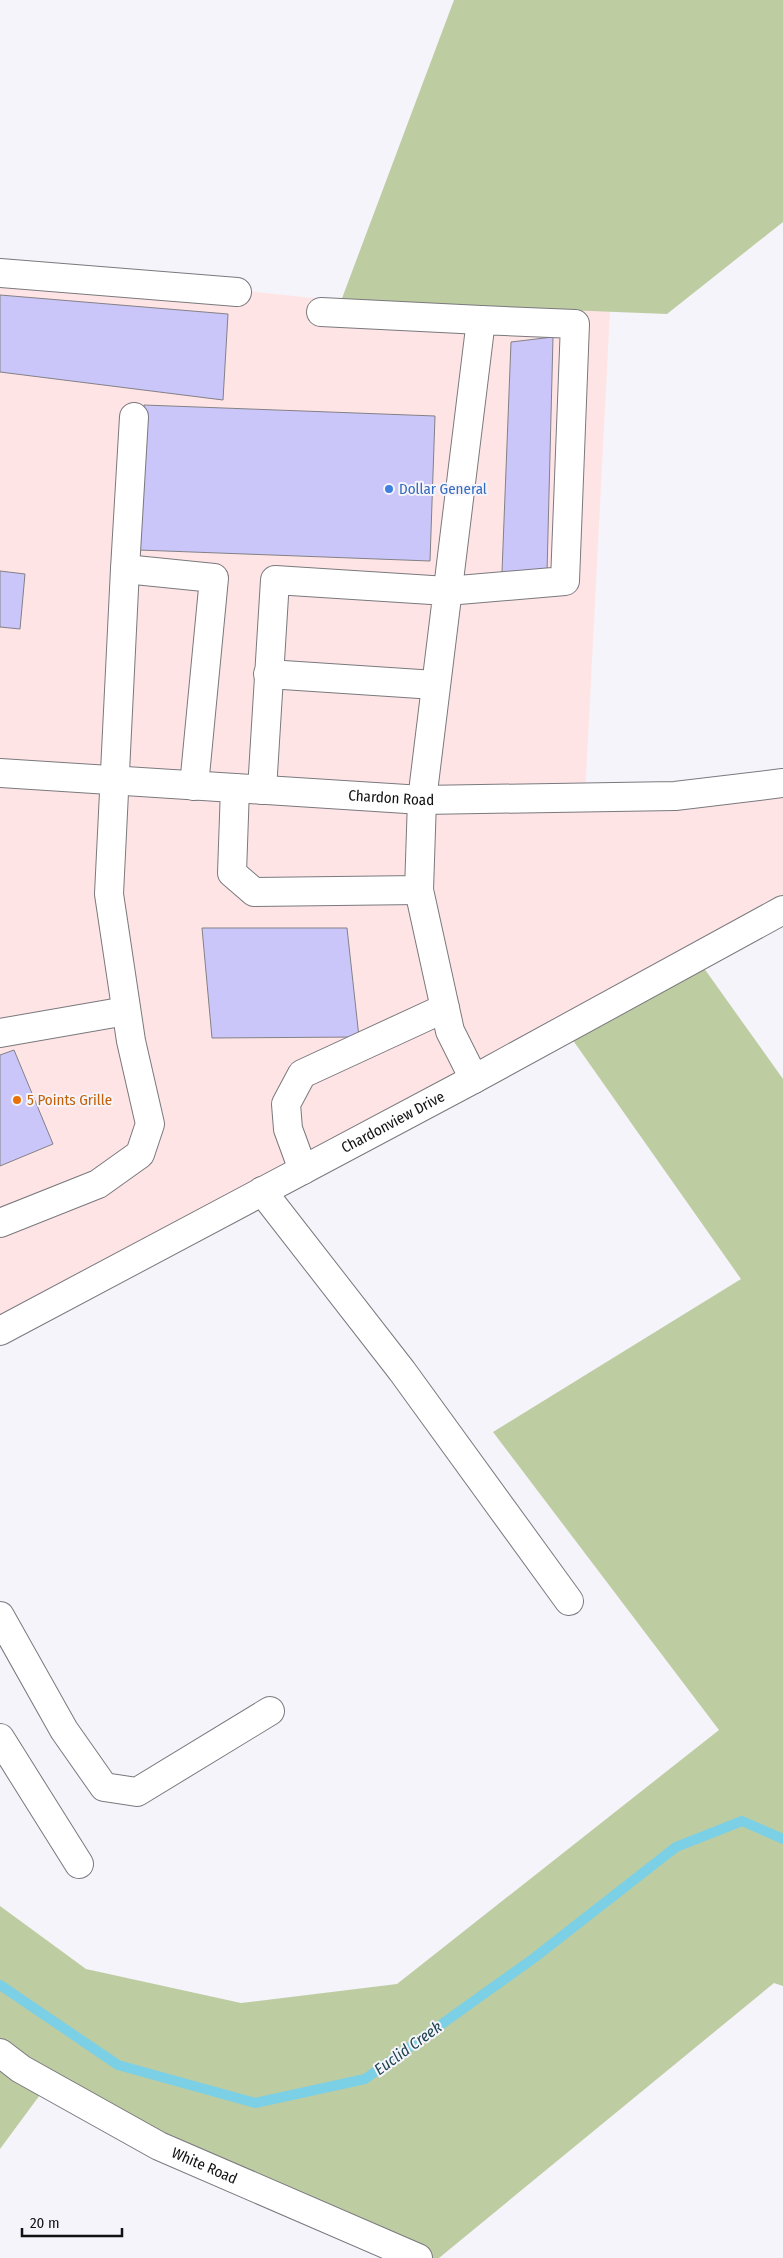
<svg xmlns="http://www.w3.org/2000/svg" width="783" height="2258" font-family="'Fira Sans Condensed',sans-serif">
<rect width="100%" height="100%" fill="#f5f4fa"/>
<path fill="#ffe4e6" d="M 0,265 L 341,301 L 610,311 L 585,797 L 783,783 L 783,910 L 0,1330 Z"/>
<g fill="#becca2">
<path d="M 454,0 L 783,0 L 783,222 L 667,314 L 341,301 Z"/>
<path d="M 696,957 L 783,1079 L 783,1986 L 774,1983 L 439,2258 L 418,2258 L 48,2084 L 0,2149 L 0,1906 L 86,1969 L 241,2003 L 397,1984 L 719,1730 L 493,1432 L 741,1279 L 565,1029 Z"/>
</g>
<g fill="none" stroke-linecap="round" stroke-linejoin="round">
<path stroke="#7bd0e6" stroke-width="10" d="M 0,1985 L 118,2065 L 255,2103 L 365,2079 L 534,1958 L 676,1847 L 742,1821 L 783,1839"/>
</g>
<g fill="#cbc6f9" stroke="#828186">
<path d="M 0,295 L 228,314 L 223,400 L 0,372 Z"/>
<path d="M 553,337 L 547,573 L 502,572 L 511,342 Z"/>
<path d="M 144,405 L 435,416 L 430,561 L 139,550 Z"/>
<path d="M 0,571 L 25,574 L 20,629 L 0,627 Z"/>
<path d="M 202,928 L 347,928 L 359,1037 L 212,1038 Z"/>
<path d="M 14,1050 L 53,1144 L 0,1166 L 0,1055 Z"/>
</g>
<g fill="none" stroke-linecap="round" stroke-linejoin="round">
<g stroke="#79797e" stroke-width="30">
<g id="minor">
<path d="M 0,273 L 237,292"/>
<path d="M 321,312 L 481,320"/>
<path d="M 125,569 L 134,417"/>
<path d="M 268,674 L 435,685"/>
<path d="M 235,788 L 232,873 L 254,892 L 419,890 L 422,800 L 481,320 L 575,324 L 565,581 L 447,591 L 275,580 L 262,790"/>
<path d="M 419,890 L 450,1031 L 474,1079"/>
<path d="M 0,1033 L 126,1011"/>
<path d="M 303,1170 L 288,1129 L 286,1104 L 302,1074 L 445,1008"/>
<path d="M 262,1191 L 402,1371 L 569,1601"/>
<path d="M 0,1223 L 98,1184 L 140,1154 L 150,1124 L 131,1041 L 109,894 L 125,569 L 214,578 L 194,786"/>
<path id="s1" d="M 0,1331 L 474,1079 L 783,910"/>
<path d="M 0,1616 L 64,1730 L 104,1787 L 137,1792 L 270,1711"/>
<path d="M 0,1738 L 79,1864"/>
<path id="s2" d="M 0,2053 L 21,2069 L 159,2146 L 418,2258"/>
</g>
</g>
<g stroke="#79797e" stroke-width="30">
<g id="major">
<path id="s3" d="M 0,773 L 422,800 L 675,796 L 783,783"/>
</g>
</g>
<use href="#minor" stroke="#fff" stroke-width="28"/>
<use href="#major" stroke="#fff" stroke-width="28"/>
</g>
<circle fill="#3f7fe0" stroke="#f5f4fa" stroke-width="2" cx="389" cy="489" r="5"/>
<circle fill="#e8710a" stroke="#f5f4fa" stroke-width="2" cx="17" cy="1100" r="5"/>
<g text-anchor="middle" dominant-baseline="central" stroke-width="4" stroke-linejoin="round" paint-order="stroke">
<g font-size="15" fill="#366cbe" stroke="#f5f4fa" text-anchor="start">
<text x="399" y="489">Dollar General</text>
</g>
<g font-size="15" fill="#111113" stroke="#f5f4fa">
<text stroke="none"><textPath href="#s3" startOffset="392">Chardon Road</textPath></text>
<text stroke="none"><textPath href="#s1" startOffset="445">Chardonview Drive</textPath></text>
<text stroke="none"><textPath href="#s2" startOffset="234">White Road</textPath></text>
</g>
<g font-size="15" fill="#c56008" stroke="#f5f4fa" text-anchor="start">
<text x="27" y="1100">5 Points Grille</text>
</g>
<g font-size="16" font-style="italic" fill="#1e454f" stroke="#f5f4fa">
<text transform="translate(408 2048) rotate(-36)">Euclid Creek</text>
</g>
</g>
<path d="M22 2228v8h100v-8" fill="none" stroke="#111113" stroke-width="2.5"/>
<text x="30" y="2228" font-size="15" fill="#111113" stroke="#f5f4fa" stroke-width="4" paint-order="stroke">20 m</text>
</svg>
